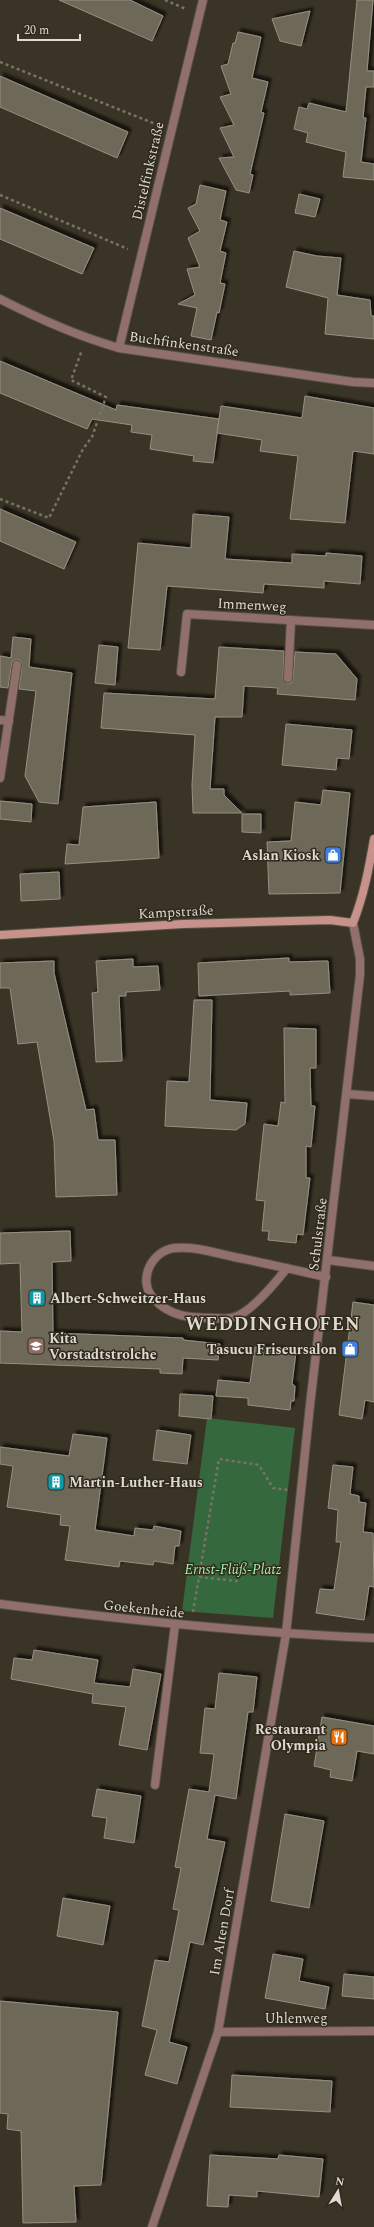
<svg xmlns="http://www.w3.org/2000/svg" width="374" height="2227" font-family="Spectral,serif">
<defs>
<filter id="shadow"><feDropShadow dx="3.5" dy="-3.5" stdDeviation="1" flood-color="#0009"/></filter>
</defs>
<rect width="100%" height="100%" fill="#3a3426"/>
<path fill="#35683d" d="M 207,1418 L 295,1428 L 273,1618 L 182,1611 Z"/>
<g fill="#6e6758" stroke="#979080" filter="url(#shadow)">
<path d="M 59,0 L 130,0 L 163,16 L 152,41 Z"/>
<path d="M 357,0 L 373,0 L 367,71 L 374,71 L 374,87 L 366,87 L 363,118 L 366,118 L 361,162 L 374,164 L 374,180 L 343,177 L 346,152 L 306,142 L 308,133 L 294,129 L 299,107 L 307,109 L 309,103 L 346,112 Z"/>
<path d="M 310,11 L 301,46 L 280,41 L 272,19 Z"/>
<path d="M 238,32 L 261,37 L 252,78 L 268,82 L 261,112 L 264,113 L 250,174 L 253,175 L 249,193 L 236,190 L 219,158 L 234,157 L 220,128 L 234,125 L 220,97 L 231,94 L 221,66 L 228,64 L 233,43 L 235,43 Z"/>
<path d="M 0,76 L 128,132 L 117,158 L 0,107 Z"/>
<path d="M 200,185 L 226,191 L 220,220 L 227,222 L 220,251 L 226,253 L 220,283 L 225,284 L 219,313 L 217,312 L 211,340 L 191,336 L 197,308 L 178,304 L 195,295 L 187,269 L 200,267 L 188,238 L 200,231 L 188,208 L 196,204 Z"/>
<path d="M 299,194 L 320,199 L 315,217 L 295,213 Z"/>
<path d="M 0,208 L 94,248 L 82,274 L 0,239 Z"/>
<path d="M 294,251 L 317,256 L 341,258 L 337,295 L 370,300 L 371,316 L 374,316 L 374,339 L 325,334 L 328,298 L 286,287 Z"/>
<path d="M 0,361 L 116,410 L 117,405 L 219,419 L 213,463 L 193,461 L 194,456 L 150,449 L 152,435 L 131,432 L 132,425 L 92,419 L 87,429 L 0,393 Z"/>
<path d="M 305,396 L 374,408 L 374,454 L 353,451 L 345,523 L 290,519 L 298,456 L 260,451 L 262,440 L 217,433 L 221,406 L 302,418 Z"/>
<path d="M 0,509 L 76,542 L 64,569 L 0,541 Z"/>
<path d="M 193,514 L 229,517 L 225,559 L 292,563 L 292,554 L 326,556 L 326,553 L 362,556 L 360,584 L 324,581 L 324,588 L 264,584 L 263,593 L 167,586 L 160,650 L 128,648 L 138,543 L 191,548 Z"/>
<path d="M 13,637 L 31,639 L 29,667 L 72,673 L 58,804 L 39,802 L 25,776 L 36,691 L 19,689 L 22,666 L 20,660 L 15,660 L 12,662 L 8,688 L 0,687 L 0,656 L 11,658 Z"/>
<path d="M 99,645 L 118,647 L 115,685 L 95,683 Z"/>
<path d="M 219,647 L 284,651 L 283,678 L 287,683 L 291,683 L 293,679 L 295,652 L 336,654 L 357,679 L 355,700 L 277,694 L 278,688 L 244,686 L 242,717 L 215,717 L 210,789 L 224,789 L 224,795 L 242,813 L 193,813 L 192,785 L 195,735 L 101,728 L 104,693 L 215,699 Z"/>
<path d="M 286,724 L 352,730 L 349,759 L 337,758 L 336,770 L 282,765 Z"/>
<path d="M 323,790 L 350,793 L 340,893 L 269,894 L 267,842 L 291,841 L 295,802 L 321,805 Z"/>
<path d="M 0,801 L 32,804 L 31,822 L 0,819 Z"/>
<path d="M 156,802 L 159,858 L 65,864 L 67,844 L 79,845 L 83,807 Z"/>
<path d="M 242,814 L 261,814 L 261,833 L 242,832 Z"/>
<path d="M 59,872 L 60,899 L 21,901 L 20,874 Z"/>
<path d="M 289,958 L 289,962 L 328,961 L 330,993 L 290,995 L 290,991 L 199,996 L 198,963 Z"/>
<path d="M 133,959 L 133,967 L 158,966 L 160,990 L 126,992 L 126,996 L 119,996 L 122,1061 L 96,1062 L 92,993 L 98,992 L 96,961 Z"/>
<path d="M 54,961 L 54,973 L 86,1110 L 94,1109 L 98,1140 L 115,1140 L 117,1195 L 56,1197 L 54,1141 L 37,1042 L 18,1044 L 10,988 L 0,988 L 0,963 Z"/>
<path d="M 194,1000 L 212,1000 L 210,1100 L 247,1103 L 245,1124 L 236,1130 L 165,1126 L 167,1081 L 189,1082 Z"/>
<path d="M 284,1028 L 316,1029 L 316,1068 L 310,1068 L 311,1106 L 315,1106 L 311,1147 L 306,1146 L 306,1178 L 310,1178 L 303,1235 L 297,1234 L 296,1243 L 268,1240 L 269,1231 L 262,1231 L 265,1201 L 256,1200 L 264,1124 L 278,1126 L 281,1102 L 285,1103 Z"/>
<path d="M 70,1231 L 71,1261 L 52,1262 L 53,1333 L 183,1338 L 183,1340 L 220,1344 L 218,1360 L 183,1358 L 182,1374 L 160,1373 L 160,1369 L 0,1363 L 0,1331 L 22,1332 L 20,1263 L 0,1264 L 0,1233 Z"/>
<path d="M 353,1302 L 374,1305 L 374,1402 L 365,1400 L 362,1419 L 339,1415 Z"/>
<path d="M 255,1347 L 296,1352 L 292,1384 L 295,1386 L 294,1401 L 291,1401 L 290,1410 L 248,1405 L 248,1398 L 216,1396 L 218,1380 L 250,1383 Z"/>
<path d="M 180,1394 L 213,1396 L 211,1419 L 179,1416 Z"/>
<path d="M 157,1430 L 191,1435 L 187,1464 L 153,1460 Z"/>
<path d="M 73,1434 L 107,1438 L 95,1530 L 134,1536 L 135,1528 L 153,1530 L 154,1526 L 181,1531 L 179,1546 L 175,1546 L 173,1564 L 154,1561 L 153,1565 L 120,1561 L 119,1567 L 65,1560 L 70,1526 L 60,1525 L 61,1515 L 7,1507 L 13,1466 L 0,1464 L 0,1447 L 69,1456 Z"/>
<path d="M 333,1465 L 353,1467 L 350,1494 L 359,1496 L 359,1502 L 366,1503 L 363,1532 L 373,1533 L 374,1587 L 369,1586 L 364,1620 L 316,1613 L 320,1589 L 334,1590 L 341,1542 L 336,1542 L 338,1510 L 328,1508 Z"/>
<path d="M 34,1650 L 98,1660 L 94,1683 L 130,1687 L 133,1669 L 161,1674 L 147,1750 L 119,1745 L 126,1707 L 92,1703 L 93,1694 L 11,1679 L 14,1658 L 32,1660 Z"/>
<path d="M 219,1673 L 257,1677 L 253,1712 L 248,1712 L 236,1799 L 215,1795 L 207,1839 L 225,1842 L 203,1945 L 190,1942 L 169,2042 L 187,2047 L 177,2084 L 145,2075 L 157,2030 L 142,2026 L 155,1960 L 169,1962 L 179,1910 L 173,1909 L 181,1868 L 175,1867 L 189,1789 L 209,1792 L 214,1754 L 200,1753 L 205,1708 L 215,1709 Z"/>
<path d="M 322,1717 L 374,1726 L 374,1754 L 357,1751 L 352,1781 L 330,1777 L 331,1770 L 314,1766 Z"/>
<path d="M 97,1789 L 141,1796 L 134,1843 L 104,1838 L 107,1818 L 92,1816 Z"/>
<path d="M 285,1814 L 324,1821 L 309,1908 L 271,1901 Z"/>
<path d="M 63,1898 L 110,1906 L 103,1945 L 57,1936 Z"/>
<path d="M 273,1954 L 303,1959 L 299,1981 L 329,1987 L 325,2009 L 265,1998 Z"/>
<path d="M 344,1974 L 374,1977 L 374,1999 L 342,1996 Z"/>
<path d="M 0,2001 L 118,2012 L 101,2185 L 74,2186 L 76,2222 L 23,2223 L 21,2131 L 7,2129 L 8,2114 L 0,2113 Z"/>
<path d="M 232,2075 L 332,2081 L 330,2112 L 230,2107 Z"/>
<path d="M 210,2155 L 278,2159 L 279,2155 L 323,2159 L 319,2197 L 257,2191 L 257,2197 L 229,2195 L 228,2207 L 207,2206 Z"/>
</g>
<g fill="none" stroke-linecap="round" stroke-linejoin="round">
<g stroke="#585245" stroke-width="10">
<g id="service">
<path d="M 288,678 L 291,620"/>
<path d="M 347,1094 L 374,1096"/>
<path d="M 287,1268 C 276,1282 249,1315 231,1318 C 226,1319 219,1318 213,1318 C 190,1318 170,1317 153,1298 C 137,1280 152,1250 175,1248 C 194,1246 215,1253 234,1257 C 265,1263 295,1270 326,1277"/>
<path d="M 155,1785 L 175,1625"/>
</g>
</g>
<g stroke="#585245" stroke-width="10">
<g id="minor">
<path d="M 0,299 C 39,319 77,336 119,348 L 353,382 L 374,383"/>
<path d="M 119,348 L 203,0"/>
<path d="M 181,672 L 187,614 L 374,625"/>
<path d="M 0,720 L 9,721"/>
<path d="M 0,778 L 17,665"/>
<path d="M 328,1260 L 374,1266"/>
<path d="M 218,2032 L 374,2031"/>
<path d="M 152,2227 L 218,2032 L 286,1634"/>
</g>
</g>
<g stroke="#585245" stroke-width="10">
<g id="tertiary">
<path d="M 0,1604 C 125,1620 248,1633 374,1638"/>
<path d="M 286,1634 L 310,1405 L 360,975 L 360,959 L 353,923"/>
</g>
</g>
<g stroke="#585245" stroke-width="10">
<path id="secondary" d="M 0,935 L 183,924 L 330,920 L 353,923 C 364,895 369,868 374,839"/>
</g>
<g stroke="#787367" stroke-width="2.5" stroke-dasharray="3 3" stroke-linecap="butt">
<path d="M 165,0 L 186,9"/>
<path d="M 0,62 L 158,125"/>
<path d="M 0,195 L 128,249"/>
<path d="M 0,499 L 49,518 L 83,449 L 92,437 L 106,397 L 71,380 L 82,350"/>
<path d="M 199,1577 L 237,1581 L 240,1563 L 278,1567"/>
<path d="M 193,1612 L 219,1459 L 259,1465 L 273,1488 L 288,1490"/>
</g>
<use href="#service" stroke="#91706c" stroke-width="8"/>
<use href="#minor" stroke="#91706c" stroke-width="8"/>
<use href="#tertiary" stroke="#91706c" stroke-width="8"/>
<use href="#secondary" stroke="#c6928b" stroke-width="8"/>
</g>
<defs>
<g id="shop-square" transform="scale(0.9)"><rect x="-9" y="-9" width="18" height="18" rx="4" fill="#3f7fe0" stroke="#302a1c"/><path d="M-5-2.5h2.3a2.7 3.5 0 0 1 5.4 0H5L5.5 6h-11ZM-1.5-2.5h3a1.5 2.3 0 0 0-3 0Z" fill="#fff"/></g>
<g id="building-square" transform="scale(0.9)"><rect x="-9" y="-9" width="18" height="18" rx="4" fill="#0f9aa8" stroke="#302a1c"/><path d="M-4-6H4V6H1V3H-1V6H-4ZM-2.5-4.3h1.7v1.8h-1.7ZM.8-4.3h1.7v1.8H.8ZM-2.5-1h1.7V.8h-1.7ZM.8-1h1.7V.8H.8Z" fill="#fff"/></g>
<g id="school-square" transform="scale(0.9)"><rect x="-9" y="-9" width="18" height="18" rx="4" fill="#8d6e63" stroke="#302a1c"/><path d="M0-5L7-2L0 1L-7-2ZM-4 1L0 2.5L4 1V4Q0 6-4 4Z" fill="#fff"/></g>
<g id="restaurant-square" transform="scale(0.9)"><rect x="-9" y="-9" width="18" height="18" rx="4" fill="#e8710a" stroke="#302a1c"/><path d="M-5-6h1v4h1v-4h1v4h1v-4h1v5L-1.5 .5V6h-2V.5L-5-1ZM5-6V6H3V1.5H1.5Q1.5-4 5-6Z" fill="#fff"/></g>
</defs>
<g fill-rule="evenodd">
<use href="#shop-square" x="333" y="855"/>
<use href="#building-square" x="37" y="1298"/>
<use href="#school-square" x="36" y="1346"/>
<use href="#shop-square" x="350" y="1349"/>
<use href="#building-square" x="56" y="1482"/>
<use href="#restaurant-square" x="339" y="1737"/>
</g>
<g text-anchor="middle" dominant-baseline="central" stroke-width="3" stroke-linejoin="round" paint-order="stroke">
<g font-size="14" fill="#dedad2" stroke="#302a1c">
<text transform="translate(148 171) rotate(-77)">Distelfinkstraße</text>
<text transform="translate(184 344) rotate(8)">Buchfinkenstraße</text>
<text transform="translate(252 605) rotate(3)">Immenweg</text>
<text transform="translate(176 912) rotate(-3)">Kampstraße</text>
<text transform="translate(318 1234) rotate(-83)">Schulstraße</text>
<text transform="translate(144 1609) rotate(6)">Goekenheide</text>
<text transform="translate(222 1932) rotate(-80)">Im Alten Dorf</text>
<text x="296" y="2018">Uhlenweg</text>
</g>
<g font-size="14" font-weight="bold" fill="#dedad2" stroke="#302a1c" text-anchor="end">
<text x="320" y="855">Aslan Kiosk</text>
<text x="50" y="1298" text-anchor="start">Albert-Schweitzer-Haus</text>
<text x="49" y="1338" text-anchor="start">Kita<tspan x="49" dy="16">Vorstadtstrolche</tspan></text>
<text x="337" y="1349">Tasucu Friseursalon</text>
<text x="69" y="1482" text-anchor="start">Martin-Luther-Haus</text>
<text x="326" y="1729">Restaurant<tspan x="326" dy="16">Olympia</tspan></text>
</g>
<g font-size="14" font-style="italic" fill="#9eefa8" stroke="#302a1c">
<text x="233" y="1569">Ernst-Flüß-Platz</text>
</g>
<g font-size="18" font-weight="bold" letter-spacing="1" fill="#dedad2" stroke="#302a1c">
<text x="273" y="1324">WEDDINGHOFEN</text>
</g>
</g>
<g transform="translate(338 2191) rotate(11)" stroke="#302a1c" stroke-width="3" paint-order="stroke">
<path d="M0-3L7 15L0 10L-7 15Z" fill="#dedad2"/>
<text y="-6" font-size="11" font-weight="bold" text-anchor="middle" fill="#dedad2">N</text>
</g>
<path d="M18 34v6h62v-6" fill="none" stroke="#dedad2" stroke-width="2"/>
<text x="24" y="34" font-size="12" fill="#dedad2" stroke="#302a1c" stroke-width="3" paint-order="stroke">20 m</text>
</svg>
